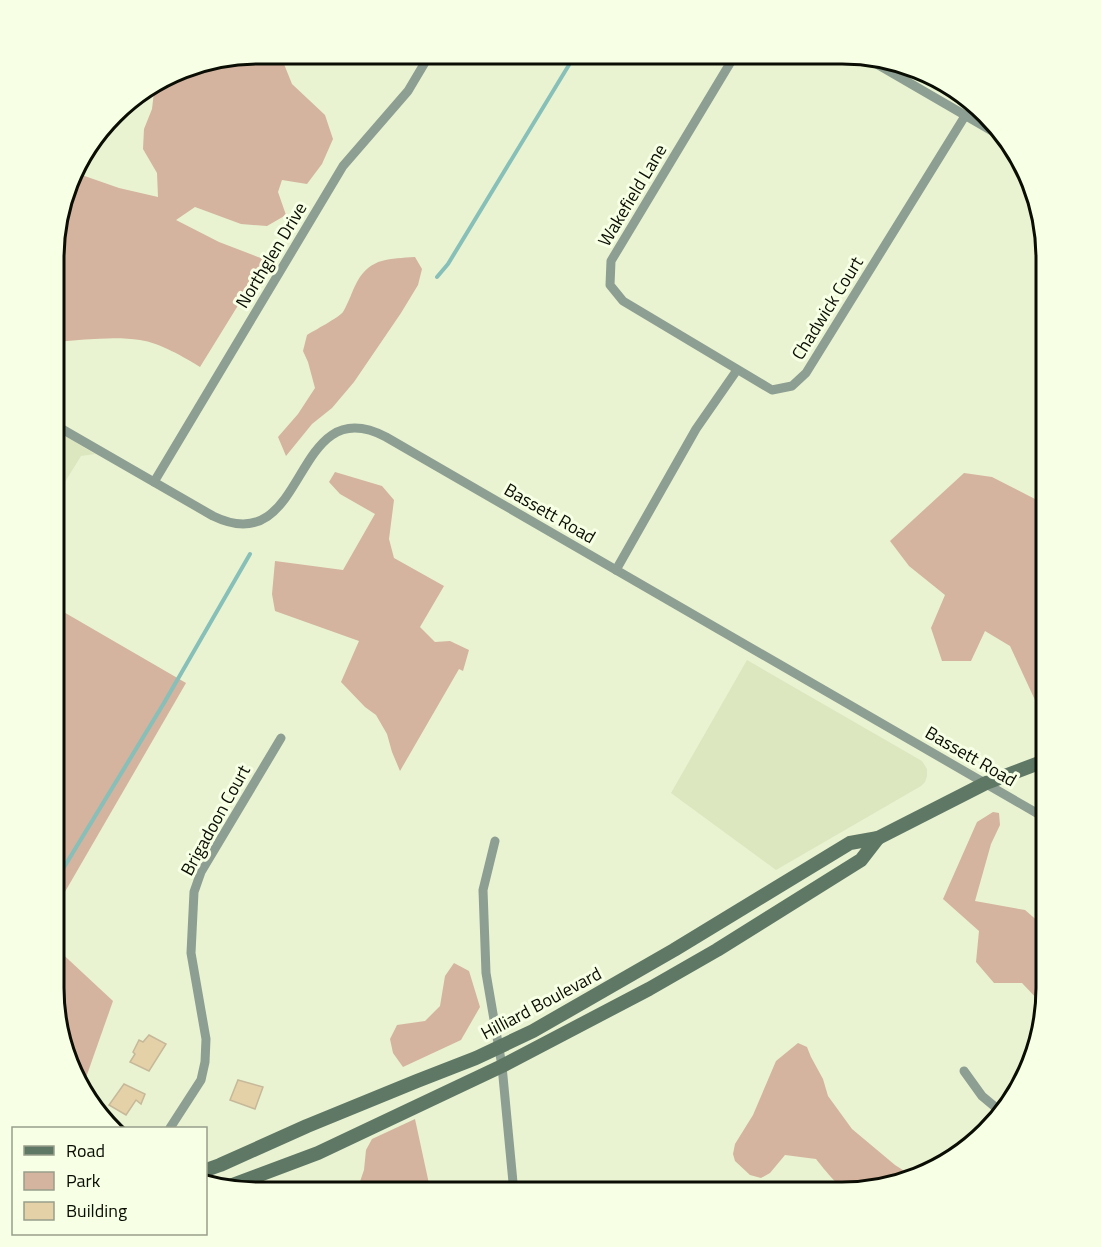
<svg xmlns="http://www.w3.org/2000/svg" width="1101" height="1247" font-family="'Titillium Web',sans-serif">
<rect width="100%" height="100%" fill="#e9f3d1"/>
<g fill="#dce7bf">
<path d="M 55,430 L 95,454 L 81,456 L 55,498 Z"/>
<path d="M 747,660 L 922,761 L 927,769 L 927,776 L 925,782 L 921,786 L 776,870 L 671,793 Z"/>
</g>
<g fill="#d4b39f">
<path d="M 259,54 L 280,54 L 292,84 L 325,115 L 333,139 L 322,164 L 307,184 L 282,180 L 278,192 L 286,215 L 267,226 L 241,224 L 195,207 L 176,220 L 219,242 L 266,260 L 200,367 C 184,357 160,343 140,340 C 113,336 83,340 56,342 L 56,232 L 76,173 L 119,188 L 158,197 L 157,173 L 143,149 L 144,129 L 152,109 L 154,92 L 150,90 L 193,65 Z"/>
<path d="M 415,257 L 422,269 L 418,285 L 401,313 L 354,382 L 332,408 L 312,424 L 286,456 L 278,437 L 298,414 L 315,388 L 308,362 L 303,351 L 307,335 C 315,330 338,318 343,312 C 349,302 352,291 357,282 C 371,257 390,259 415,257 Z"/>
<path d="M 335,472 L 382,486 L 394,500 L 389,539 L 394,558 L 444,586 L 420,627 L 435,642 L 450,641 L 469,650 L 463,671 L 459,669 L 400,771 L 392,752 L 387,734 L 376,715 L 365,707 L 341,682 L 359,641 L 275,611 L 272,594 L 275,561 L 343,570 L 375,514 L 340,494 L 329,482 Z"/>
<path d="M 964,473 L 992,477 L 1035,499 L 1047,503 L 1047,726 L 1010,646 L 985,631 L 971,661 L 942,661 L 931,628 L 945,595 L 909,566 L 890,541 Z"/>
<path d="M 55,607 L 186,683 L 55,909 Z"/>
<path d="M 993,812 L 999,813 L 1000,825 L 991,844 L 975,901 L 1025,910 L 1047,929 L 1047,1001 L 1044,1008 L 1040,1002 L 1022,983 L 994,983 L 976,962 L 979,931 L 943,899 L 977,822 Z"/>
<path d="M 55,947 L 113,1001 L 83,1086 L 54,1001 Z"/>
<path d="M 454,963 L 469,971 L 480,1007 L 461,1040 L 403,1067 L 393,1053 L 390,1039 L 397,1025 L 425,1021 L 440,1006 L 445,976 Z"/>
<path d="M 798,1043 L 807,1047 L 811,1057 L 823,1079 L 828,1096 L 852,1129 L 895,1165 L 909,1174 L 855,1193 C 840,1191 825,1170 816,1159 L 785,1155 L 770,1173 L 761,1178 L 750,1175 L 735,1161 L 733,1154 L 735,1144 L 753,1115 L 776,1061 Z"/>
<path d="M 415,1119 L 431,1193 L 356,1193 L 364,1170 L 366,1150 L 372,1139 Z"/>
</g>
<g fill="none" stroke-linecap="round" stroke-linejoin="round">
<g stroke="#87bfb9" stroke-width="4">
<path d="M 437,277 L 448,264 L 575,55"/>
<path d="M 55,882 L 164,703 L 250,554"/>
</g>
</g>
<g fill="#e4d1a8" stroke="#c6b899" stroke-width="1.5">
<path d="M 149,1035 L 166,1044 L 149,1071 L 130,1062 L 135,1054 L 133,1052 L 139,1040 L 143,1042 Z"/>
<path d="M 238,1080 L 263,1087 L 255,1109 L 230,1100 Z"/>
<path d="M 124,1084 L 145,1094 L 141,1104 L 136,1100 L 126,1115 L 109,1105 Z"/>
</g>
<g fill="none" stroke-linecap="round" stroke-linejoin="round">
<g stroke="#8d9e92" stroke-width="9">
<path d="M 735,55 L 611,261 L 610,285 L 623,301 L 772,390 L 792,386 L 806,373 L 965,116"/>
<path d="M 863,56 L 1006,139"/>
<path d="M 55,425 L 213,516 C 310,563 290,387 386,437 L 1047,819"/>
<path d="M 154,482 L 343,166 L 408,91 L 430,54"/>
<path d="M 616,570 L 696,429 L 737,370"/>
<path d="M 495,841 L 483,890 L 486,973 L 502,1066 L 514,1193"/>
<path d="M 964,1071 L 982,1096 L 1000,1111"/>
<path d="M 170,1128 L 201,1080 L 205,1062 L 206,1039 L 191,953 L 194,892 L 201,872 L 281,738"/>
</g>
<g stroke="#5f7866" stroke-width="14">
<path d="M 206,1170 L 220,1165 L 307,1126 L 417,1081 L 476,1058 L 533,1031 L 674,950 L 850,843 L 878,838 L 986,783 L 1047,760"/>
<path d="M 227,1187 L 318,1153 L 502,1066 L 649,989 L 717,950 L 861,860 L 878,838"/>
</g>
</g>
<g text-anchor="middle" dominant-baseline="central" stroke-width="6" stroke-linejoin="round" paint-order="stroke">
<g font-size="18" fill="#0a0d03" stroke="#f7ffe4">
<text transform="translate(632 195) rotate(-59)">Wakefield Lane</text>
<text transform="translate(271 255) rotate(-59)">Northglen Drive</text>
<text transform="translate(827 308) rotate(-58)">Chadwick Court</text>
<text transform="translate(550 513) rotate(30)">Bassett Road</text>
<text transform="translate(971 756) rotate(30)">Bassett Road</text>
<text transform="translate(215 820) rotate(-61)">Brigadoon Court</text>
<text transform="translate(541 1003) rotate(-28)">Hilliard Boulevard</text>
</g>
</g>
<path d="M0 0H1101V1247H0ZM258 64H842A194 194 0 0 1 1036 258V988A194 194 0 0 1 842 1182H258A194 194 0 0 1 64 988V258A194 194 0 0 1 258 64Z" fill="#f7ffe4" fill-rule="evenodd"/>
<path fill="none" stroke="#0a0d03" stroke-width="3" d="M258 64H842A194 194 0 0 1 1036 258V988A194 194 0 0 1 842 1182H258A194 194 0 0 1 64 988V258A194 194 0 0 1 258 64Z"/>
<rect x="12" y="1127" width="195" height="108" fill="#f7ffe4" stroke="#989e8a" stroke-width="1.5"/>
<rect x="24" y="1146" width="30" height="9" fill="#5f7866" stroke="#989e8a" stroke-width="1.5"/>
<text x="66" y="1157" font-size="18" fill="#0a0d03">Road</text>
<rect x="24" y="1172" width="30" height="18" fill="#d4b39f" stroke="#989e8a" stroke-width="1.5"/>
<text x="66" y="1187" font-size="18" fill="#0a0d03">Park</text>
<rect x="24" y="1202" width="30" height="18" fill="#e4d1a8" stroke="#989e8a" stroke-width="1.5"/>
<text x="66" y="1217" font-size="18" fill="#0a0d03">Building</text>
</svg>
